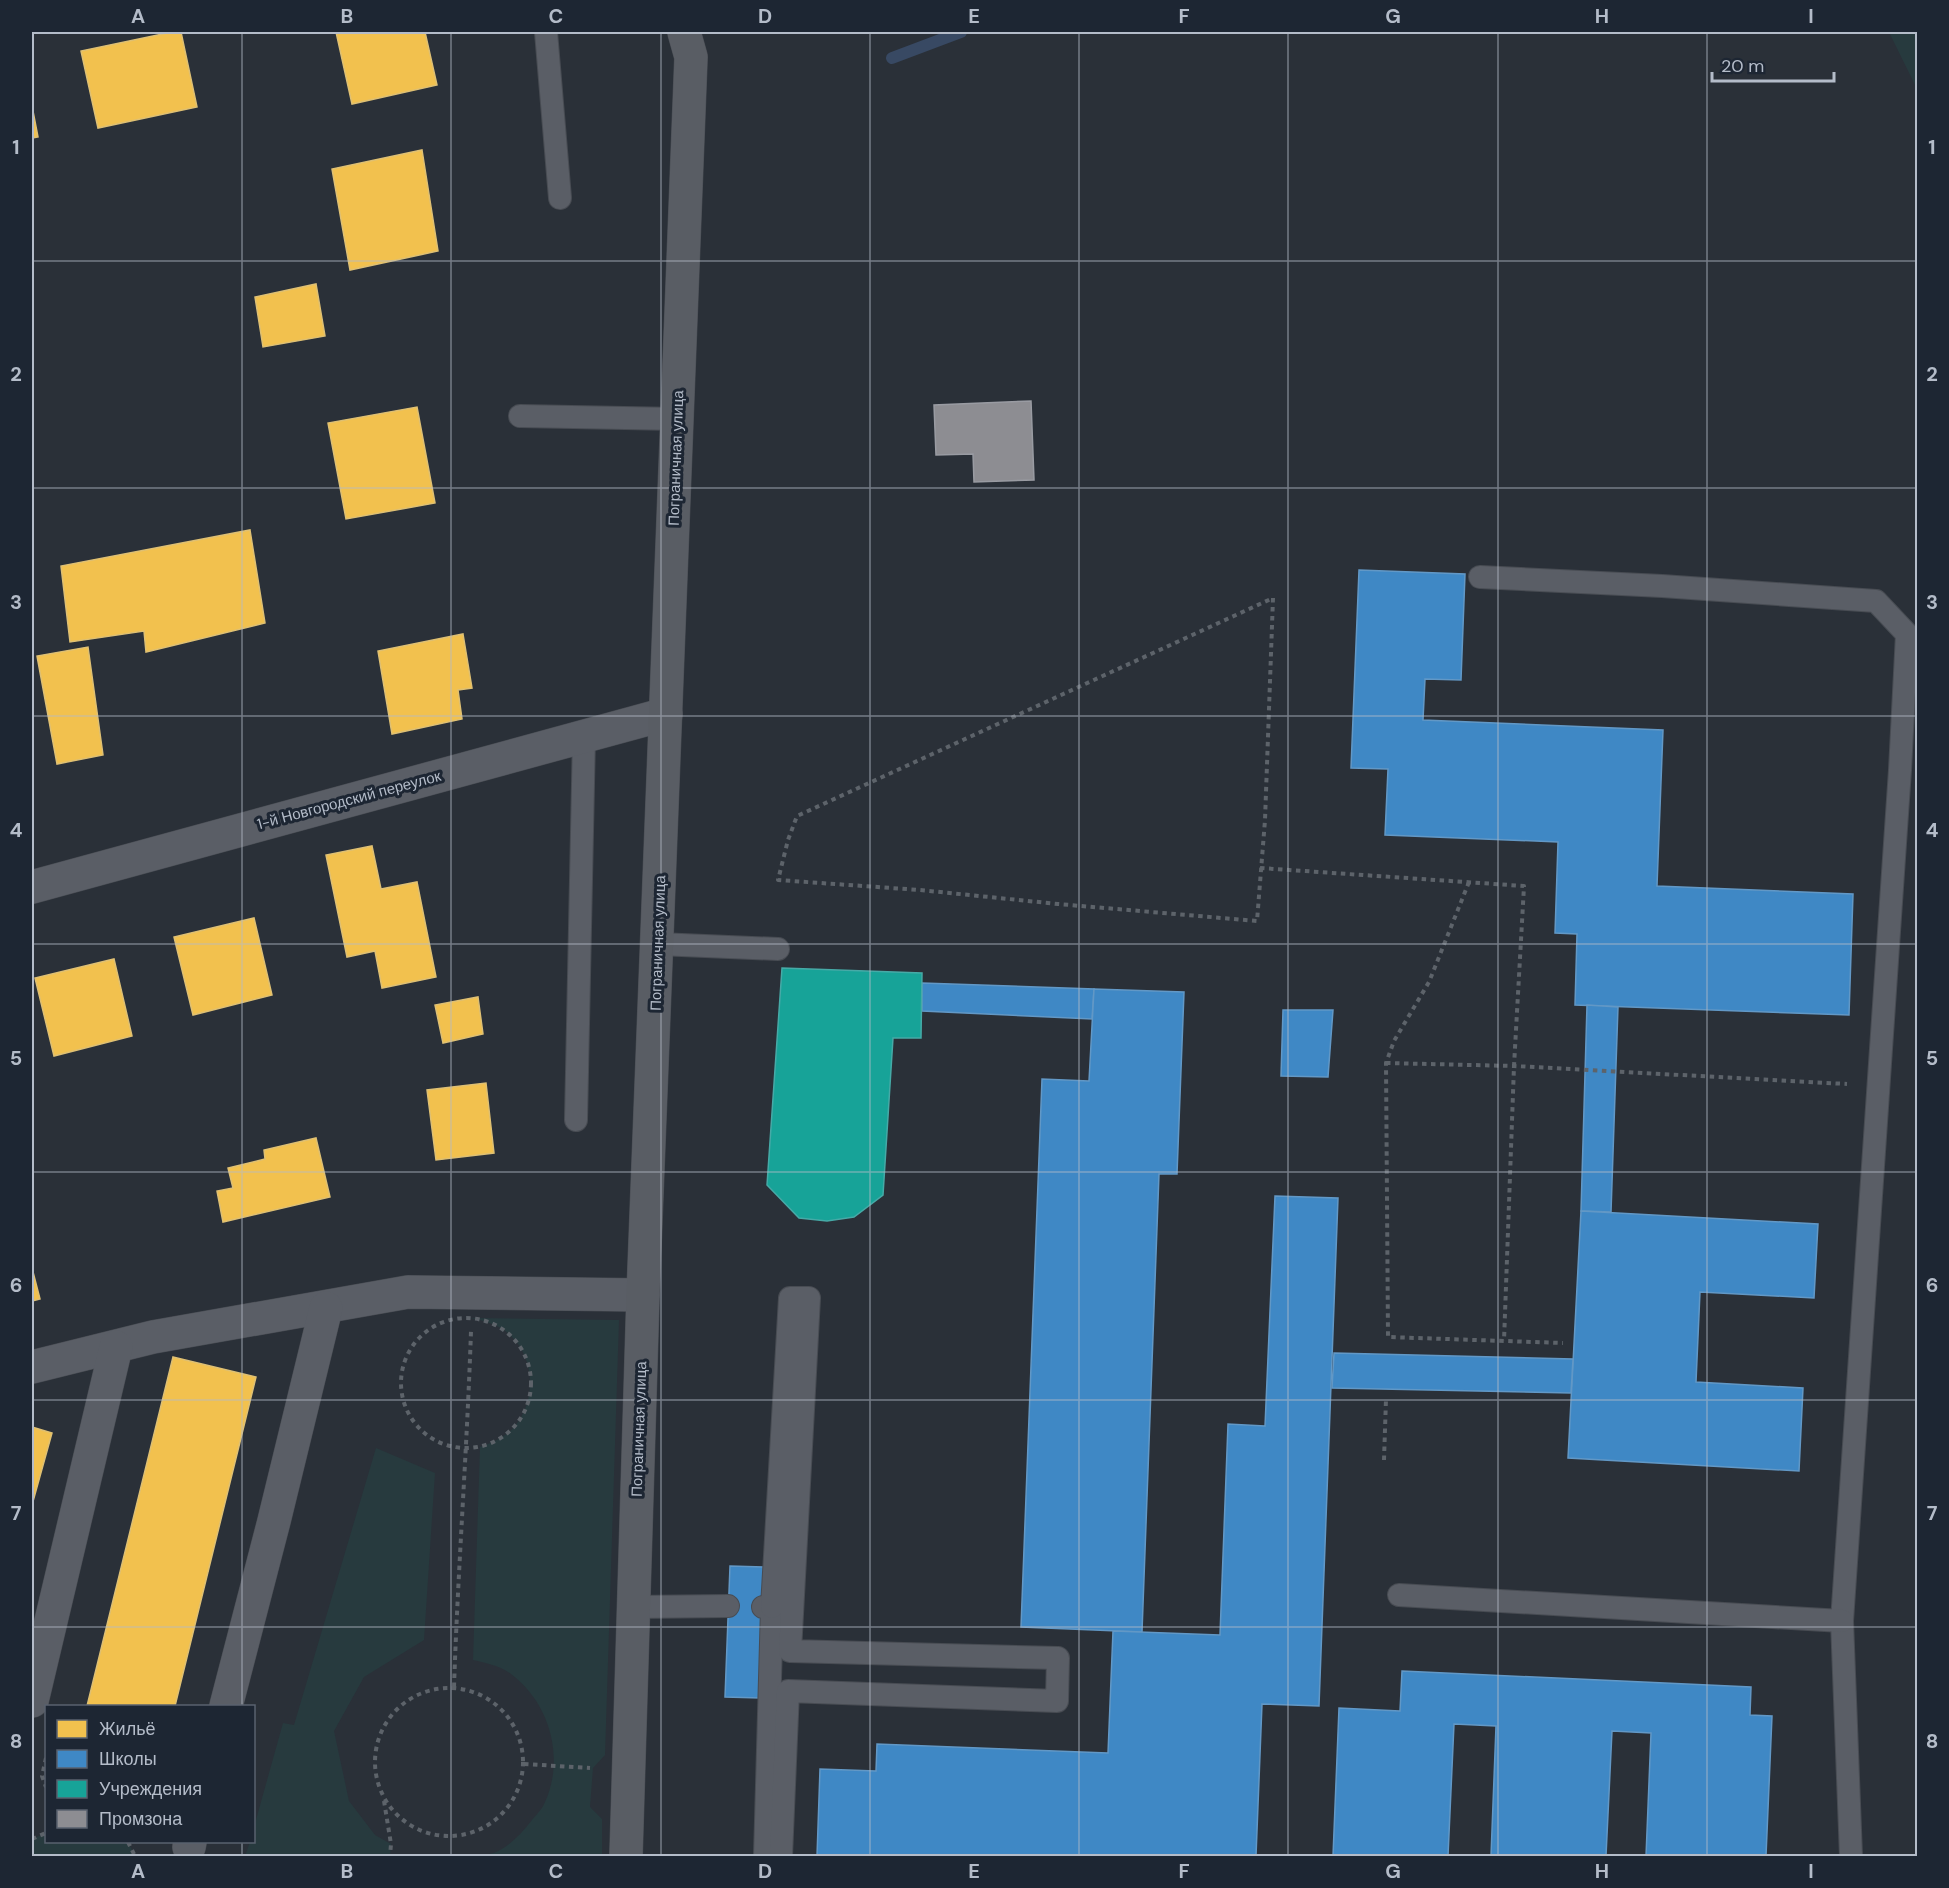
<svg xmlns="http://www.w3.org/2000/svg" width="1949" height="1888" font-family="'DM Sans',sans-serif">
<rect width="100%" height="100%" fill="#2a3038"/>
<g fill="#273a3e">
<path d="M 1889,32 L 1917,32 L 1917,89 Z"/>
<path d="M 471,1318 L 619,1320 L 605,1755 L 593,1768 L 590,1807 L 602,1819 L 602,1856 L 471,1856 C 478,1855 487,1855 494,1853 C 509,1847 522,1833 532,1820 C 536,1815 543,1808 545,1802 C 565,1758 550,1703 511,1674 C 501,1666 486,1663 473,1660 L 480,1447 C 493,1442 506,1437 515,1426 C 537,1399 535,1357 509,1334 C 498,1324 484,1321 471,1318 Z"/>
<path d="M 376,1448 L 435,1473 L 424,1640 L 364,1677 L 334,1731 L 349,1801 L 375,1835 L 391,1844 L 390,1856 L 245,1856 L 250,1842 L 254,1842 L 254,1827 L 283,1723 L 294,1725 Z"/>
<path d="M 46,1833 L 46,1842 L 128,1842 L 135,1856 L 32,1856 L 32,1839 Z"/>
</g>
<g fill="#f2c14e" stroke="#dfc073" stroke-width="1.5">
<path d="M 172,32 L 181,32 L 197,107 L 98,128 L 81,51 Z"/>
<path d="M 336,32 L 425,32 L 437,85 L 352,104 Z"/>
<path d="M 32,106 L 38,137 L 32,138 Z"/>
<path d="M 422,150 L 438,251 L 350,270 L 332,169 Z"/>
<path d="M 316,284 L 325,336 L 263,347 L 255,297 Z"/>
<path d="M 417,407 L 435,503 L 346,519 L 328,423 Z"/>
<path d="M 250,530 L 265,623 L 146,652 L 144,631 L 70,642 L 61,566 Z"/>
<path d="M 463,634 L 472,688 L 458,690 L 462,719 L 392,734 L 378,651 Z"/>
<path d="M 88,647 L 103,755 L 57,764 L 37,656 Z"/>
<path d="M 372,846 L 381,889 L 417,882 L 436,977 L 382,988 L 375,951 L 347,957 L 326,855 Z"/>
<path d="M 254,918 L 272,995 L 193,1015 L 174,937 Z"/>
<path d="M 114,959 L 132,1036 L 54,1056 L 35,978 Z"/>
<path d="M 478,997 L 483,1034 L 443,1043 L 435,1005 Z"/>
<path d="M 486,1083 L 494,1153 L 436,1160 L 427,1090 Z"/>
<path d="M 316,1138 L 330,1197 L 223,1222 L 217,1191 L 233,1188 L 228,1168 L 265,1159 L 264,1150 Z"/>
<path d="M 32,1268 L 40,1299 L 32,1301 Z"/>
<path d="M 173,1357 L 256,1377 L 175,1706 L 87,1706 Z"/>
<path d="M 32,1427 L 52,1433 L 32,1505 Z"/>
</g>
<g fill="#3f88c5" stroke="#6298c6" stroke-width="1.5">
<path d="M 1359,570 L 1465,574 L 1461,680 L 1425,679 L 1423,720 L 1663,730 L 1657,886 L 1853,894 L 1849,1015 L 1575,1005 L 1577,934 L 1555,933 L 1558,842 L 1385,835 L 1388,769 L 1351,768 Z"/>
<path d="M 922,983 L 1094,989 L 1092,1019 L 922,1011 Z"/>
<path d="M 1094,989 L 1184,992 L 1177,1174 L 1159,1174 L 1142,1632 L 1021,1627 L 1042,1079 L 1089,1081 Z"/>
<path d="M 1587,1005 L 1618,1007 L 1611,1212 L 1581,1211 Z"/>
<path d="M 1283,1010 L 1333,1010 L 1328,1077 L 1281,1076 Z"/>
<path d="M 1275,1196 L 1338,1198 L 1319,1706 L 1262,1704 L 1256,1856 L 817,1856 L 820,1769 L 876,1771 L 877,1744 L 1108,1753 L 1113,1631 L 1220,1635 L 1228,1424 L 1265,1426 Z"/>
<path d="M 1581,1211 L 1818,1224 L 1814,1298 L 1700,1292 L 1696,1382 L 1803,1388 L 1799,1471 L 1568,1458 Z"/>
<path d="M 1334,1353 L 1573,1359 L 1571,1393 L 1332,1388 Z"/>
<path d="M 730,1566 L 764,1567 L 760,1698 L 725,1697 Z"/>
<path d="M 1402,1671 L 1751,1687 L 1750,1715 L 1772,1716 L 1766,1856 L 1646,1856 L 1651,1733 L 1612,1731 L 1606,1856 L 1491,1856 L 1496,1726 L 1454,1724 L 1448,1856 L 1333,1856 L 1339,1708 L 1400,1711 Z"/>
</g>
<path fill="#17a398" stroke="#46aaa7" stroke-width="1.5" d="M 782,968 L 922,973 L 921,1038 L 893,1038 L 883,1195 L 854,1217 L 827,1221 L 799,1218 L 767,1185 Z"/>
<path fill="#8d8d92" stroke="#999ba2" stroke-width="1.5" d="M 1031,401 L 1034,480 L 974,482 L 973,454 L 936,455 L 934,405 Z"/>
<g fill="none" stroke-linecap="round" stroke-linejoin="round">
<path stroke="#384963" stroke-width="12" d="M 892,58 L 961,32"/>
<g stroke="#484c53" stroke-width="24">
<g id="lane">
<path d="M 546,32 L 560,198"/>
<path d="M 520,416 L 677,419"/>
<path d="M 1480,577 L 1662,586 L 1876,601 L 1907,634 L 1900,770 L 1842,1621 L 1851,1856"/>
<path d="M 658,944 L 778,949"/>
<path d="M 576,1120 L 584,736"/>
<path d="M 1399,1595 L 1842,1621"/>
<path d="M 633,1607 L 728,1606"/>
<path d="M 763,1607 L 772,1607 L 765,1856"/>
<path d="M 772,1607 L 790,1298 L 809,1298 L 790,1651 L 1058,1658 L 1057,1701 L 788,1691 L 781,1856"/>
</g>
</g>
<g stroke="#484c53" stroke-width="34">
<g id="street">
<path d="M 32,887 L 666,714"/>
<path d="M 32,1367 L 153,1337 L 408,1292 L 643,1295"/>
<path d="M 32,1701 L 116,1347"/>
<path d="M 226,1706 L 274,1521 L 326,1308"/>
<path d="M 189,1847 L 190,1842"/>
</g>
</g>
<g stroke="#484c53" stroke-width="34">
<path id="secondary" d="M 626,1856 L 643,1295 L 691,57 L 684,32"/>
</g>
<g stroke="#5d636a" stroke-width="4" stroke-dasharray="4.5 4.5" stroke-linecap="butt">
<path d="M 1273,598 L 1265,820 L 1257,921 L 1058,904 L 920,890 L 778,880 L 788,840 L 797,816 Z"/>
<path d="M 1260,868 L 1524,886 L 1514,1066 L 1504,1341"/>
<path d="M 1469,882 L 1429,982 L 1394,1041 L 1386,1063 L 1388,1337 L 1563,1343"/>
<path d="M 1386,1063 L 1514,1066 L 1847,1084"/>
<circle cx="466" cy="1383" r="65"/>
<path d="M 1384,1460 L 1386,1399"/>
<path d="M 454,1687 C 458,1568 467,1450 471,1331"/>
<circle cx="449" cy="1762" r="74"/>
<path d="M 46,1758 L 42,1776 L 46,1787"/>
<path d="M 524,1764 L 590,1768"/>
<path d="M 384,1801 L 391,1844 L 390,1856"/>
<path d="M 32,1839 L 46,1833"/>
<path d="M 128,1842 L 135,1856"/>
</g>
<use href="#lane" stroke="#5a5e66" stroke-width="22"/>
<use href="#street" stroke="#5a5e66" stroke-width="33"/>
<use href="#secondary" stroke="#595d64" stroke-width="33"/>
</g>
<path fill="none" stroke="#b4bcc9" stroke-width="1.5" stroke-opacity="0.55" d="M 242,32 L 242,1706M 451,32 L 451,1856M 661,32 L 661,1856M 870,32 L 870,1856M 1079,32 L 1079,1856M 1288,32 L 1288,1856M 1498,32 L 1498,1856M 1707,32 L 1707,1856M 32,261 L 1918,261M 32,488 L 1918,488M 32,716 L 1918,716M 32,944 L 1918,944M 32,1172 L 1918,1172M 32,1400 L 1918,1400M 32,1627 L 1918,1627M 242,1842 L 242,1856"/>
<g text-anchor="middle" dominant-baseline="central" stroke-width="6" stroke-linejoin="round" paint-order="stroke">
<g font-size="15" fill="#b4bcc9" stroke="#1d2633">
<text transform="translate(676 458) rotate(-88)">Пограничная улица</text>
<text transform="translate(349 800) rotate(-15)">1-й Новгородский переулок</text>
<text transform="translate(658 943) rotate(-88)">Пограничная улица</text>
<text transform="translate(639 1429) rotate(-88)">Пограничная улица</text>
</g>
</g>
<rect width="1949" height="1888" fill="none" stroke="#1d2633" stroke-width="66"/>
<rect x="45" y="1705" width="210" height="138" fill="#1d2633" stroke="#59626f" stroke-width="1.5"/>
<rect x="57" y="1720" width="30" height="18" fill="#f2c14e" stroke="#59626f" stroke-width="1.5"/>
<text x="99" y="1735" font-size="18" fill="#b4bcc9">Жильё</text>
<rect x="57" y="1750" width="30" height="18" fill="#3f88c5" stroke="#59626f" stroke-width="1.5"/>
<text x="99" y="1765" font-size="18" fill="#b4bcc9">Школы</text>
<rect x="57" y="1780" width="30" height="18" fill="#17a398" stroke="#59626f" stroke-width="1.5"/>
<text x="99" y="1795" font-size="18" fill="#b4bcc9">Учреждения</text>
<rect x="57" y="1810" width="30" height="18" fill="#8d8d92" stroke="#59626f" stroke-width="1.5"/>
<text x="99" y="1825" font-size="18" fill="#b4bcc9">Промзона</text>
<path d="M1712 72v9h122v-9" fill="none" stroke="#b4bcc9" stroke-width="3"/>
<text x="1721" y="72" font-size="18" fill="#b4bcc9" stroke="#1d2633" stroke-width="4.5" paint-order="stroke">20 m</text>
<rect x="33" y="33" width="1883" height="1822" fill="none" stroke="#b4bcc9" stroke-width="2"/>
<g font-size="20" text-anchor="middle" font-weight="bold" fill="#b4bcc9">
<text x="138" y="23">A</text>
<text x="347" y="23">B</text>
<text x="556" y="23">C</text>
<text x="765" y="23">D</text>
<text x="974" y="23">E</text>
<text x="1184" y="23">F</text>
<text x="1393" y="23">G</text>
<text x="1602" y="23">H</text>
<text x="1811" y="23">I</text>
<text x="16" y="154">1</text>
<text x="1932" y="154">1</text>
<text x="16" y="381">2</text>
<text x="1932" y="381">2</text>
<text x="16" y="609">3</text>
<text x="1932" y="609">3</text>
<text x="16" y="837">4</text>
<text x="1932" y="837">4</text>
<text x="16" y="1065">5</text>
<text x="1932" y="1065">5</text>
<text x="16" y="1292">6</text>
<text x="1932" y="1292">6</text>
<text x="16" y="1520">7</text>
<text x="1932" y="1520">7</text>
<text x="16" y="1748">8</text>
<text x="1932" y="1748">8</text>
<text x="138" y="1878">A</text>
<text x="347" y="1878">B</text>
<text x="556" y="1878">C</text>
<text x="765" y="1878">D</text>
<text x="974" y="1878">E</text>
<text x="1184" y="1878">F</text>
<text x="1393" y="1878">G</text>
<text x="1602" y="1878">H</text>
<text x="1811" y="1878">I</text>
</g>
</svg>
